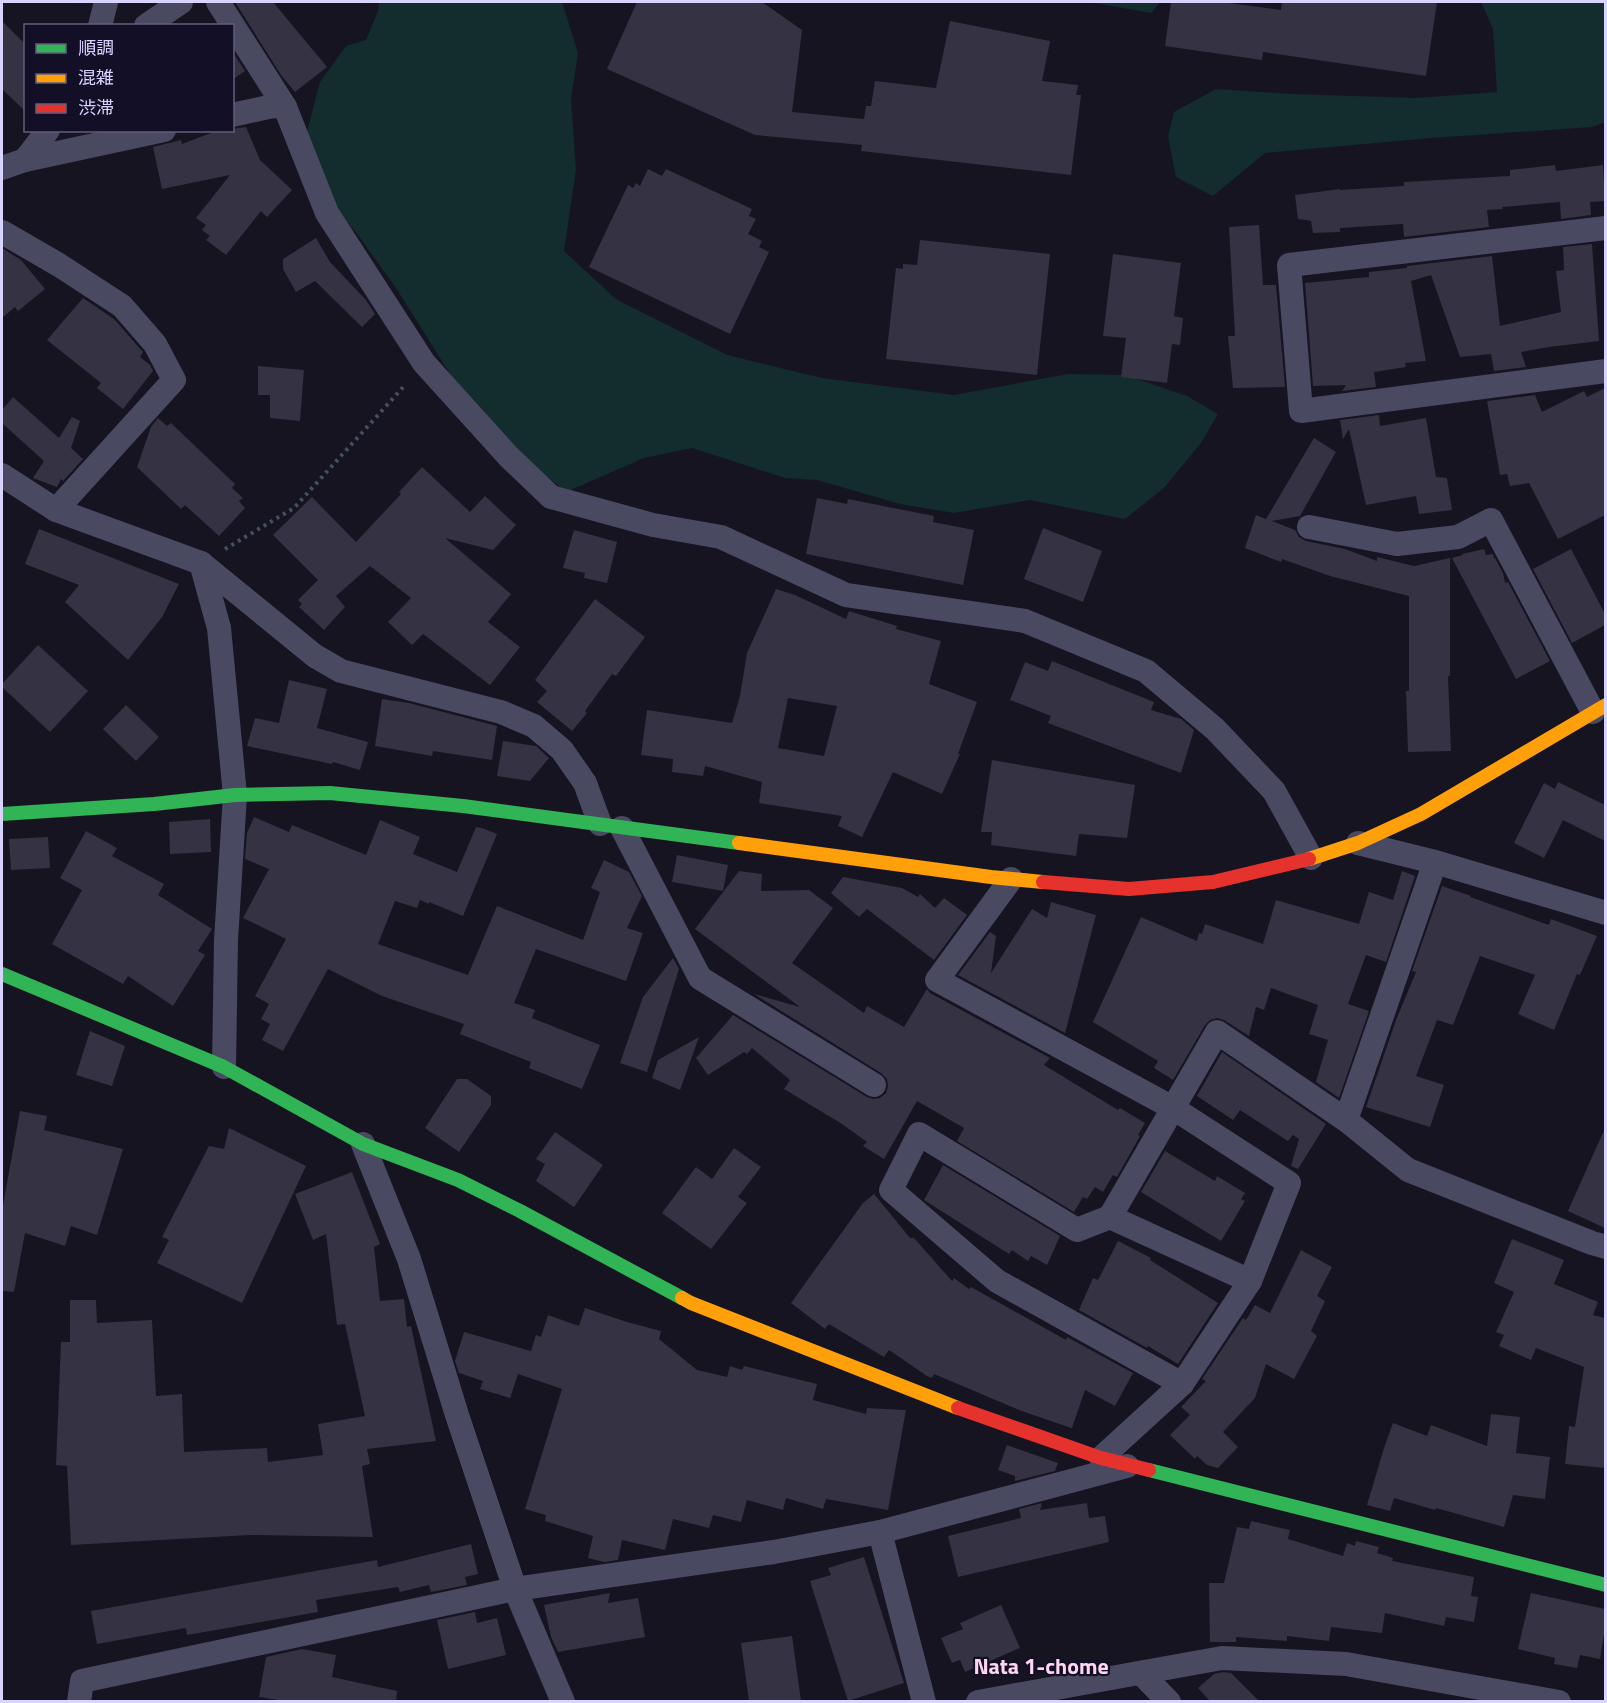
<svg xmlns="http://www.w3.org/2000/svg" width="1607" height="1703" font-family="'Titillium Web','Noto Sans JP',sans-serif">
<rect width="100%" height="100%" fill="#161421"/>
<g fill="#132c2d">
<path d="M 379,2 L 562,2 L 578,53 L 571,99 L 576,170 L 564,251 L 617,300 L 727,355 L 822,378 L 954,395 L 1068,374 L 1125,375 L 1187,396 L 1218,414 L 1201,443 L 1164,488 L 1125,519 L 1030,500 L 954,513 L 900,504 L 817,480 L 785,478 L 692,448 L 644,458 L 566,492 L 519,454 L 457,385 L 396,288 L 355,231 L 322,195 L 301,155 L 320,82 L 346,46 L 366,40 L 378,11 Z"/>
<path d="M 1089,2 L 1160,2 L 1151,13 Z"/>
<path d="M 1481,2 L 1605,2 L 1605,122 L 1592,127 L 1431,138 L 1265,153 L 1213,196 L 1176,177 L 1168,136 L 1174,112 L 1216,89 L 1291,94 L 1417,98 L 1497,92 L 1493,29 Z"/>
</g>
<g fill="#343243" fill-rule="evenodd">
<path d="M 235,2 L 273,2 L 327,67 L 295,92 L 281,75 Z"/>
<path d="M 637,2 L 762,2 L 802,30 L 792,112 L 864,119 L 866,106 L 871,106 L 875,81 L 936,88 L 950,21 L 1050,41 L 1042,81 L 1078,85 L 1076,95 L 1081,95 L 1071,175 L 861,151 L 862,145 L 755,135 L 607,69 Z"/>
<path d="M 1171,2 L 1222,2 L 1281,10 L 1282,2 L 1437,2 L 1426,76 L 1263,52 L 1262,60 L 1165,46 Z"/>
<path d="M 2,21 L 26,45 L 26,112 L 2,89 Z"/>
<path d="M 232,51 L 245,71 L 232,80 Z"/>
<path d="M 246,127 L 260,160 L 292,190 L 267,217 L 261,211 L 226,255 L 206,240 L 210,236 L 202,230 L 206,225 L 196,218 L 230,175 L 162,189 L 153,147 L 181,140 L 182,144 L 219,130 L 232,130 L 232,129 Z"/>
<path d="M 1555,165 L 1556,171 L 1603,165 L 1605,201 L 1590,202 L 1591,215 L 1561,219 L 1560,202 L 1502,207 L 1503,209 L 1487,210 L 1489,227 L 1404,237 L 1403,224 L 1340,228 L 1340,232 L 1313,233 L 1311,221 L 1298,219 L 1295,195 L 1340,189 L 1340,190 L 1404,186 L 1404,182 L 1510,176 L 1510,170 Z"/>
<path d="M 648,169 L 662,176 L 666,169 L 752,209 L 749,216 L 756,219 L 748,234 L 762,241 L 759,247 L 769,252 L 730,334 L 589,267 L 628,185 L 633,188 L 636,183 L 640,186 Z"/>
<path d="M 1259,225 L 1263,285 L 1276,285 L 1285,387 L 1233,388 L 1228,336 L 1235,336 L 1229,227 Z"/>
<path d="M 316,238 L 330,262 L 366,300 L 375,314 L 362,327 L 315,281 L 296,292 L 283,269 L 283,259 Z"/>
<path d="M 920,240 L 1050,254 L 1037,375 L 886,359 L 896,268 L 903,269 L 903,264 L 917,265 Z"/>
<path d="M 1592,244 L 1599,341 L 1549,347 L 1521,352 L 1526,367 L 1494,371 L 1491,354 L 1460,357 L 1431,275 L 1411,281 L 1426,361 L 1405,363 L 1406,367 L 1374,372 L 1376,387 L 1342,391 L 1346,385 L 1313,386 L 1305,283 L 1369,277 L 1369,272 L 1407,268 L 1407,266 L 1492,256 L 1500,326 L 1561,312 L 1556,271 L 1564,270 L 1563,247 Z"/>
<path d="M 2,248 L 21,260 L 45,289 L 18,311 L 15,307 L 2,318 Z"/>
<path d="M 1113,254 L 1181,263 L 1174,316 L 1183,318 L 1180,345 L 1172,344 L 1167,383 L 1121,377 L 1126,338 L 1103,336 Z"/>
<path d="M 83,298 L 114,319 L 143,352 L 140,357 L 150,365 L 153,371 L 123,409 L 97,388 L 101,383 L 47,340 Z"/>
<path d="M 258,366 L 304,370 L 300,421 L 270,418 L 270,395 L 258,395 Z"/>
<path d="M 1605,388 L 1605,515 L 1558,539 L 1529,483 L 1510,486 L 1507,474 L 1500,475 L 1487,401 L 1535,395 L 1542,412 L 1584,391 L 1587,397 Z"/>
<path d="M 13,397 L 59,438 L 72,417 L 80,421 L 71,448 L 83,459 L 63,481 L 61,479 L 57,487 L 33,478 L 44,461 L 2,423 L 2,410 Z"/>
<path d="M 1379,415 L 1380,426 L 1426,418 L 1436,477 L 1447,478 L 1452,510 L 1419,514 L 1416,496 L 1366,505 L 1349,429 L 1343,439 L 1340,420 Z"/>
<path d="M 158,418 L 167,426 L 171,423 L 193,444 L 235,484 L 232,488 L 243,498 L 239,501 L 245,508 L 219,536 L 185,505 L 181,509 L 137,467 L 151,427 Z"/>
<path d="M 1314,438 L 1336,452 L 1300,516 L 1272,521 L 1295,530 L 1299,537 L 1306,541 L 1345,549 L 1377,561 L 1377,557 L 1414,566 L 1450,558 L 1450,676 L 1448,676 L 1451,751 L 1408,752 L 1406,691 L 1409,691 L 1409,596 L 1330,576 L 1282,559 L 1281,562 L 1245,548 L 1256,515 L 1266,519 Z"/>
<path d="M 422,467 L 470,512 L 485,496 L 516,525 L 493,550 L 445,538 L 511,594 L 488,622 L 520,647 L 490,685 L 423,634 L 412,645 L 388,622 L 411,598 L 370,566 L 336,596 L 345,607 L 324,630 L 299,607 L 302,604 L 298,600 L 318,580 L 273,535 L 312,497 L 356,542 L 401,494 L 399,492 Z"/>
<path d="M 817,498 L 847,504 L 848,499 L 934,516 L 933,522 L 974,530 L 963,585 L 806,554 Z"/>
<path d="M 1043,528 L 1102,551 L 1083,602 L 1024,579 Z"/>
<path d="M 39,529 L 179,584 L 162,617 L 128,660 L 65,602 L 79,585 L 25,564 Z"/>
<path d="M 574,530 L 617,542 L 607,583 L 584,578 L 585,573 L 563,568 Z"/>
<path d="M 1484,549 L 1486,555 L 1493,554 L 1494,559 L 1495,558 L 1503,573 L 1505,583 L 1508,582 L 1550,661 L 1516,679 L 1452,558 L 1463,555 L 1462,554 Z"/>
<path d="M 1571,549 L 1605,614 L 1605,625 L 1572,643 L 1533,569 Z"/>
<path d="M 776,589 L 795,595 L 846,619 L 849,611 L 897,626 L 896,629 L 941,641 L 929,684 L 977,702 L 958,754 L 960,754 L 942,794 L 893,772 L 862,837 L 838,826 L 842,816 L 759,803 L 762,782 L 705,766 L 703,776 L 672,772 L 673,759 L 641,755 L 647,710 L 732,723 L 740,696 L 747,653 ZM 788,698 L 837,706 L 824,756 L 778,748 Z"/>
<path d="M 595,599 L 645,637 L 616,676 L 612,674 L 585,711 L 587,713 L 572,731 L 537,702 L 547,691 L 535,680 Z"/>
<path d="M 38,645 L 88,691 L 50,732 L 2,687 L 2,684 Z"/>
<path d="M 1052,661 L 1154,702 L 1151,710 L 1181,719 L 1194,730 L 1181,773 L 1048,723 L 1051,716 L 1010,700 L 1025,662 L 1048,671 Z"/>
<path d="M 289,680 L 327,689 L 317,728 L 368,742 L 360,770 L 333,762 L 332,764 L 247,746 L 255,718 L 279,723 Z"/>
<path d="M 382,699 L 409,703 L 497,726 L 492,760 L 433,751 L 432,756 L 375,746 Z"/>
<path d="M 126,705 L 159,737 L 136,761 L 103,729 Z"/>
<path d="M 503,741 L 536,746 L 549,758 L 530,781 L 497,776 Z"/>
<path d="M 992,760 L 1135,785 L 1127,838 L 1079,834 L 1076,856 L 991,845 L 992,832 L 981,832 Z"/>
<path d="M 1558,782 L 1605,805 L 1605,841 L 1563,820 L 1544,858 L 1514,843 L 1544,783 L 1555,789 Z"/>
<path d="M 254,817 L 289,832 L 292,825 L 366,855 L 380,820 L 420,837 L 413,854 L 457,872 L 476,827 L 482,828 L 497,834 L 463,916 L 429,902 L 429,904 L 420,900 L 417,908 L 395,901 L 378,944 L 468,975 L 497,906 L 583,940 L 600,892 L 591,888 L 604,860 L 629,872 L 642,896 L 627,928 L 643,933 L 626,981 L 536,949 L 514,1003 L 535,1010 L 532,1018 L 600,1045 L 582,1089 L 529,1068 L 531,1062 L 460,1034 L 464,1024 L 382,996 L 328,969 L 283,1051 L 262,1040 L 270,1024 L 261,1019 L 269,1004 L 255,996 L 286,939 L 243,918 L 269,869 L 245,859 L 247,833 Z"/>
<path d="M 210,819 L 211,852 L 170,854 L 169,822 Z"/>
<path d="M 86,831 L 117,848 L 112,856 L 164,884 L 158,895 L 212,929 L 198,951 L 205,955 L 173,1006 L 128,976 L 123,984 L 52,944 L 82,890 L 60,878 Z"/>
<path d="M 48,837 L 50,868 L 11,870 L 9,839 Z"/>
<path d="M 677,855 L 728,865 L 723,891 L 672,882 Z"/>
<path d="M 739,871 L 762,874 L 761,891 L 809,890 L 833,908 L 792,963 L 864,1013 L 867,1006 L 904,1027 L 927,989 L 930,993 L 1050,1058 L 1044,1065 L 1118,1110 L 1120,1108 L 1145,1123 L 1138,1135 L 1140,1136 L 1117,1177 L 1113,1175 L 1103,1192 L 1095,1187 L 1087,1199 L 1083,1197 L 1074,1212 L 957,1141 L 964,1128 L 917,1101 L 884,1159 L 863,1146 L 867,1142 L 842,1124 L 784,1089 L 790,1080 L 752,1048 L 747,1054 L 744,1052 L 708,1075 L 696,1058 L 733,1015 L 867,1097 L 873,1099 L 880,1098 L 886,1093 L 888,1086 L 887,1079 L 881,1073 L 754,994 L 800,1007 L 695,929 Z"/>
<path d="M 1402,871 L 1415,876 L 1386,962 L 1366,955 L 1348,1004 L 1369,1011 L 1339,1098 L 1316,1082 L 1328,1040 L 1309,1034 L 1318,1005 L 1271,988 L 1264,1010 L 1256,1007 L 1249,1036 L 1224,1020 L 1217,1018 L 1210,1020 L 1205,1025 L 1173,1080 L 1154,1068 L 1158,1061 L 1093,1022 L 1141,917 L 1197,941 L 1199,933 L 1202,934 L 1205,924 L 1263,944 L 1276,900 L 1359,924 L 1369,892 L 1393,900 Z"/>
<path d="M 843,877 L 902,888 L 918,897 L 920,894 L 935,908 L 944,898 L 967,915 L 934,960 L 867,909 L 859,917 L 831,893 Z"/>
<path d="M 1442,886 L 1471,896 L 1470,897 L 1549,925 L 1551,919 L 1597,936 L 1580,975 L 1577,974 L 1554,1030 L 1518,1014 L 1535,975 L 1480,956 L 1453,1025 L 1437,1020 L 1416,1076 L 1444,1085 L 1430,1127 L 1366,1107 L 1396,1020 L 1416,972 L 1412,971 Z"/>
<path d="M 1051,902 L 1096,915 L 1065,1033 L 958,975 L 990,932 L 996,936 L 991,973 L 1032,909 L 1047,918 Z"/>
<path d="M 673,958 L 679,969 L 647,1072 L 620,1063 L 643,997 Z"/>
<path d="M 90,1031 L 125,1046 L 112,1086 L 76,1075 Z"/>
<path d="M 699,1037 L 680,1090 L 652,1078 L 658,1060 Z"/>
<path d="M 1222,1052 L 1326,1124 L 1298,1169 L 1291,1166 L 1299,1139 L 1293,1135 L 1288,1141 L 1240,1110 L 1233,1120 L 1197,1096 Z"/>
<path d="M 457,1079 L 467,1079 L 491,1096 L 491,1105 L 459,1152 L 425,1128 Z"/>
<path d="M 20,1111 L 47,1116 L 44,1130 L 123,1149 L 97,1235 L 71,1226 L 65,1246 L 25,1233 L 14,1292 L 2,1291 L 2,1211 Z"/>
<path d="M 229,1128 L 306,1166 L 242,1303 L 157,1263 L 169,1240 L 162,1237 L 209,1146 L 224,1149 Z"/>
<path d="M 1605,1128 L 1605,1228 L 1568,1211 Z"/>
<path d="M 555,1132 L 603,1165 L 574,1207 L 536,1181 L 545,1164 L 536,1159 Z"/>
<path d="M 734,1148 L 761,1167 L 738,1197 L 747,1203 L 711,1249 L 662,1213 L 696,1167 L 712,1179 Z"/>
<path d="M 1165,1151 L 1215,1181 L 1217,1176 L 1245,1193 L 1241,1199 L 1245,1201 L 1221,1241 L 1141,1192 Z"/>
<path d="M 943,1165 L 1060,1236 L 1047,1265 L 1031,1256 L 1028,1261 L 1012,1250 L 1009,1254 L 924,1200 Z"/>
<path d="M 352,1172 L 380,1244 L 374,1247 L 380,1301 L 404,1299 L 407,1327 L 411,1326 L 436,1441 L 367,1449 L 370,1464 L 362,1466 L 373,1537 L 250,1535 L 71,1545 L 67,1466 L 56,1465 L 61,1342 L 70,1342 L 70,1300 L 96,1300 L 97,1323 L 152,1320 L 156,1396 L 182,1394 L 184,1452 L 267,1448 L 268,1462 L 323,1455 L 318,1424 L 365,1416 L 345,1324 L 337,1325 L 326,1234 L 313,1240 L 295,1194 Z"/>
<path d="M 874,1194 L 910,1238 L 914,1238 L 952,1281 L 954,1278 L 969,1289 L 971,1287 L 1066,1340 L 1067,1337 L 1133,1373 L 1115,1406 L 1085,1390 L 1072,1428 L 1071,1428 L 1019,1410 L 934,1374 L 932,1378 L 927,1376 L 889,1350 L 884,1357 L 829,1324 L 825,1329 L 791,1303 L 863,1203 Z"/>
<path d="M 1512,1239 L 1564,1260 L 1554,1284 L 1598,1302 L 1593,1315 L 1605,1318 L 1605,1468 L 1565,1464 L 1569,1426 L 1575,1427 L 1584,1367 L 1536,1348 L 1531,1360 L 1499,1346 L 1504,1335 L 1496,1332 L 1514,1292 L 1494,1283 Z"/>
<path d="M 1118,1241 L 1151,1258 L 1150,1260 L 1218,1303 L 1178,1364 L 1148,1346 L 1147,1348 L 1079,1310 L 1093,1278 L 1098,1280 Z"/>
<path d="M 1301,1250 L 1332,1267 L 1317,1296 L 1325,1301 L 1311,1331 L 1317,1336 L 1294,1379 L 1266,1364 L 1255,1398 L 1223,1432 L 1238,1447 L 1218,1468 L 1207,1465 L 1197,1456 L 1195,1459 L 1170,1435 L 1190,1415 L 1181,1407 L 1206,1381 L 1202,1379 L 1243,1318 L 1246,1320 L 1255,1305 L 1270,1313 Z"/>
<path d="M 585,1308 L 627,1322 L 661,1331 L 659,1339 L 697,1370 L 727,1377 L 730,1366 L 742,1370 L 744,1366 L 817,1384 L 813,1400 L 866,1414 L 867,1408 L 906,1410 L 888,1510 L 826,1499 L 823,1509 L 786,1498 L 783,1510 L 747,1500 L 741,1522 L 713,1515 L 709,1528 L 673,1519 L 665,1550 L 622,1540 L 618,1560 L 604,1562 L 588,1558 L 593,1536 L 545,1521 L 546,1515 L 525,1509 L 562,1389 L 518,1374 L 510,1398 L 480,1389 L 483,1381 L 459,1373 L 455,1361 L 464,1332 L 531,1351 L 536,1335 L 541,1337 L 548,1315 L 579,1326 Z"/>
<path d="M 1491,1414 L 1520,1417 L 1516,1453 L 1550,1457 L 1545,1499 L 1513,1495 L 1504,1527 L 1436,1508 L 1435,1510 L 1394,1498 L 1390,1511 L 1367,1505 L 1384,1448 L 1393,1423 L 1427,1436 L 1431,1425 L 1487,1446 Z"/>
<path d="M 1007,1445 L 1058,1463 L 1055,1471 L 1015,1481 L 1015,1476 L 998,1470 Z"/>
<path d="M 1042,1503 L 1040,1510 L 1087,1503 L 1089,1518 L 1105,1516 L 1109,1542 L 958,1577 L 948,1536 L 1021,1518 L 1019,1509 Z"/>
<path d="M 1251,1521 L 1290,1530 L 1288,1539 L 1343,1556 L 1347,1543 L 1355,1546 L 1356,1541 L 1379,1547 L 1377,1553 L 1393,1558 L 1392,1561 L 1474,1577 L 1471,1596 L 1478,1597 L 1474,1622 L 1446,1617 L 1444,1626 L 1385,1613 L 1382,1633 L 1331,1627 L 1329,1641 L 1287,1636 L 1287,1641 L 1236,1637 L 1236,1642 L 1210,1642 L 1209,1583 L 1224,1583 L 1237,1527 L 1249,1529 Z"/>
<path d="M 471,1544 L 478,1574 L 465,1577 L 467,1585 L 431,1592 L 429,1585 L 400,1592 L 398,1587 L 316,1600 L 318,1612 L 187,1635 L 186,1628 L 97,1644 L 91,1611 L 377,1560 L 378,1567 Z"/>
<path d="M 864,1557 L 904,1683 L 848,1701 L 810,1581 L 831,1575 L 828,1568 Z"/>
<path d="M 610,1593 L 608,1603 L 638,1598 L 645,1637 L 558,1652 L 551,1637 L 544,1605 Z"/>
<path d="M 1531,1593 L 1605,1609 L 1605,1628 L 1600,1659 L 1580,1655 L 1577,1668 L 1554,1664 L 1555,1658 L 1518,1649 Z"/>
<path d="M 1001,1605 L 1020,1648 L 965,1672 L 960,1660 L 952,1663 L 941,1638 L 963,1629 L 960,1623 Z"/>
<path d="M 475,1612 L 477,1623 L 497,1618 L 506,1655 L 448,1669 L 437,1620 Z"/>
<path d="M 792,1636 L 801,1701 L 749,1701 L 741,1643 Z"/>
<path d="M 302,1649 L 336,1655 L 332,1677 L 397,1691 L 396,1701 L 284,1701 L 259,1697 L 266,1657 Z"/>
<path d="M 1223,1672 L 1231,1673 L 1259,1701 L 1210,1701 L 1198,1688 L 1214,1674 Z"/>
</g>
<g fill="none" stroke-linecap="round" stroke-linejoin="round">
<path stroke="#44505f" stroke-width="4" stroke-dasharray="3 4.5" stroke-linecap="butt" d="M 225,549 L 294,508 L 406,384"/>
<g stroke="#4a4962" stroke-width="24">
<path d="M 218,2 L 285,107"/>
<path d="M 100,26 L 106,2"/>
<path d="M 146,26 L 181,2"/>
<path d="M 232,115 L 273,106 L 285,107 L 327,213 L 424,363 L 509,457 L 551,497 L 653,525 L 721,537 L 846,595 L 1025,621 L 1146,671 L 1215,729 L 1274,791 L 1311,858"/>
<path d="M 25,160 L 48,130"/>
<path d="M 2,168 L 25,160 L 164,130"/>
<path d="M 1606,228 L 1289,265 L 1301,411 L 1606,371"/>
<path d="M 2,232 L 59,265 L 122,306 L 155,344 L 174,380 L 56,510"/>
<path d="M 2,475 L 56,510 L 201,563 L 219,628 L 235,795 L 226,940 L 224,1067"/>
<path d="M 1309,527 L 1397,544 L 1458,537 L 1491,520 L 1593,712"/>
<path d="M 201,563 L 315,656 L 341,671 L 501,712 L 534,726 L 562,750 L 585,783 L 600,824"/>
<path d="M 622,828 L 700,978 L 874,1085"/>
<path d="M 1358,843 L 1435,862 L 1606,913"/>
<path d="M 1011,879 L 937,980 L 1173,1108 L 1289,1183 L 1250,1281"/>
<path d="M 1346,1120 L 1435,862"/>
<path d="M 363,1144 L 409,1259 L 457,1415 L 515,1589 L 563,1702"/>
<path d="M 1110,1217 L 1077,1230 L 919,1134 L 891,1190 L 997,1281 L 1182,1384"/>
<path d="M 1101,1458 L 1182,1384 L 1250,1281 L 1110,1217 L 1217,1032 L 1346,1120 L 1408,1170 L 1592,1243 L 1606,1247"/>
<path d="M 880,1532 L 1127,1466"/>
<path d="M 1141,1673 L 1169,1702"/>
<path d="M 79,1702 L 82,1681 L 515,1589 L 774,1552 L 880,1532 L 924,1702"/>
<path d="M 978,1702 L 1222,1658 L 1346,1664 L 1559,1702"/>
</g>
<g stroke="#30b455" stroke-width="14">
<path d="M 2,814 L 154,804 L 235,795 L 330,793 L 463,806 L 739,843"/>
<path d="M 2,974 L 224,1067 L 363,1144 L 458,1180 L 520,1211 L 682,1298"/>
<path d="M 1149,1470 L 1606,1585"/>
</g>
<g stroke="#ff9f0a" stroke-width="14">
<path d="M 739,843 L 991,877 L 1043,882"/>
<path d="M 1309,859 L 1358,843 L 1421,814 L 1606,705"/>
<path d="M 682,1298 L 691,1303 L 958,1408"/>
</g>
<g stroke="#e5322d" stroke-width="14">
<path d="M 1043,882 L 1129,889 L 1213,882 L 1309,859"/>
<path d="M 958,1408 L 1101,1458 L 1149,1470"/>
</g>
</g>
<g text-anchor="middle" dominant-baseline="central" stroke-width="4.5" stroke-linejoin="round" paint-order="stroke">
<g font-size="22" font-weight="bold" fill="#ffd6f0" stroke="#130f26">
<text x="1041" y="1666">Nata 1-chome</text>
</g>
</g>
<rect width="1607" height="1703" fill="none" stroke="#d9d4ff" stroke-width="6"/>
<rect x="24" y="24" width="210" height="108" fill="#130f26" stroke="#625e7d" stroke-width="1.5"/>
<rect x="36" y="44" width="30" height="9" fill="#30b455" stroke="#625e7d" stroke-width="1.5"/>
<text x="78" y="54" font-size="18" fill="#d9d4ff">順調</text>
<rect x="36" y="74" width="30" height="9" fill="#ff9f0a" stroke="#625e7d" stroke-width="1.5"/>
<text x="78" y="84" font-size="18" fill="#d9d4ff">混雑</text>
<rect x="36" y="104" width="30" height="9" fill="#e5322d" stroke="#625e7d" stroke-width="1.5"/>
<text x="78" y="114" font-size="18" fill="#d9d4ff">渋滞</text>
</svg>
